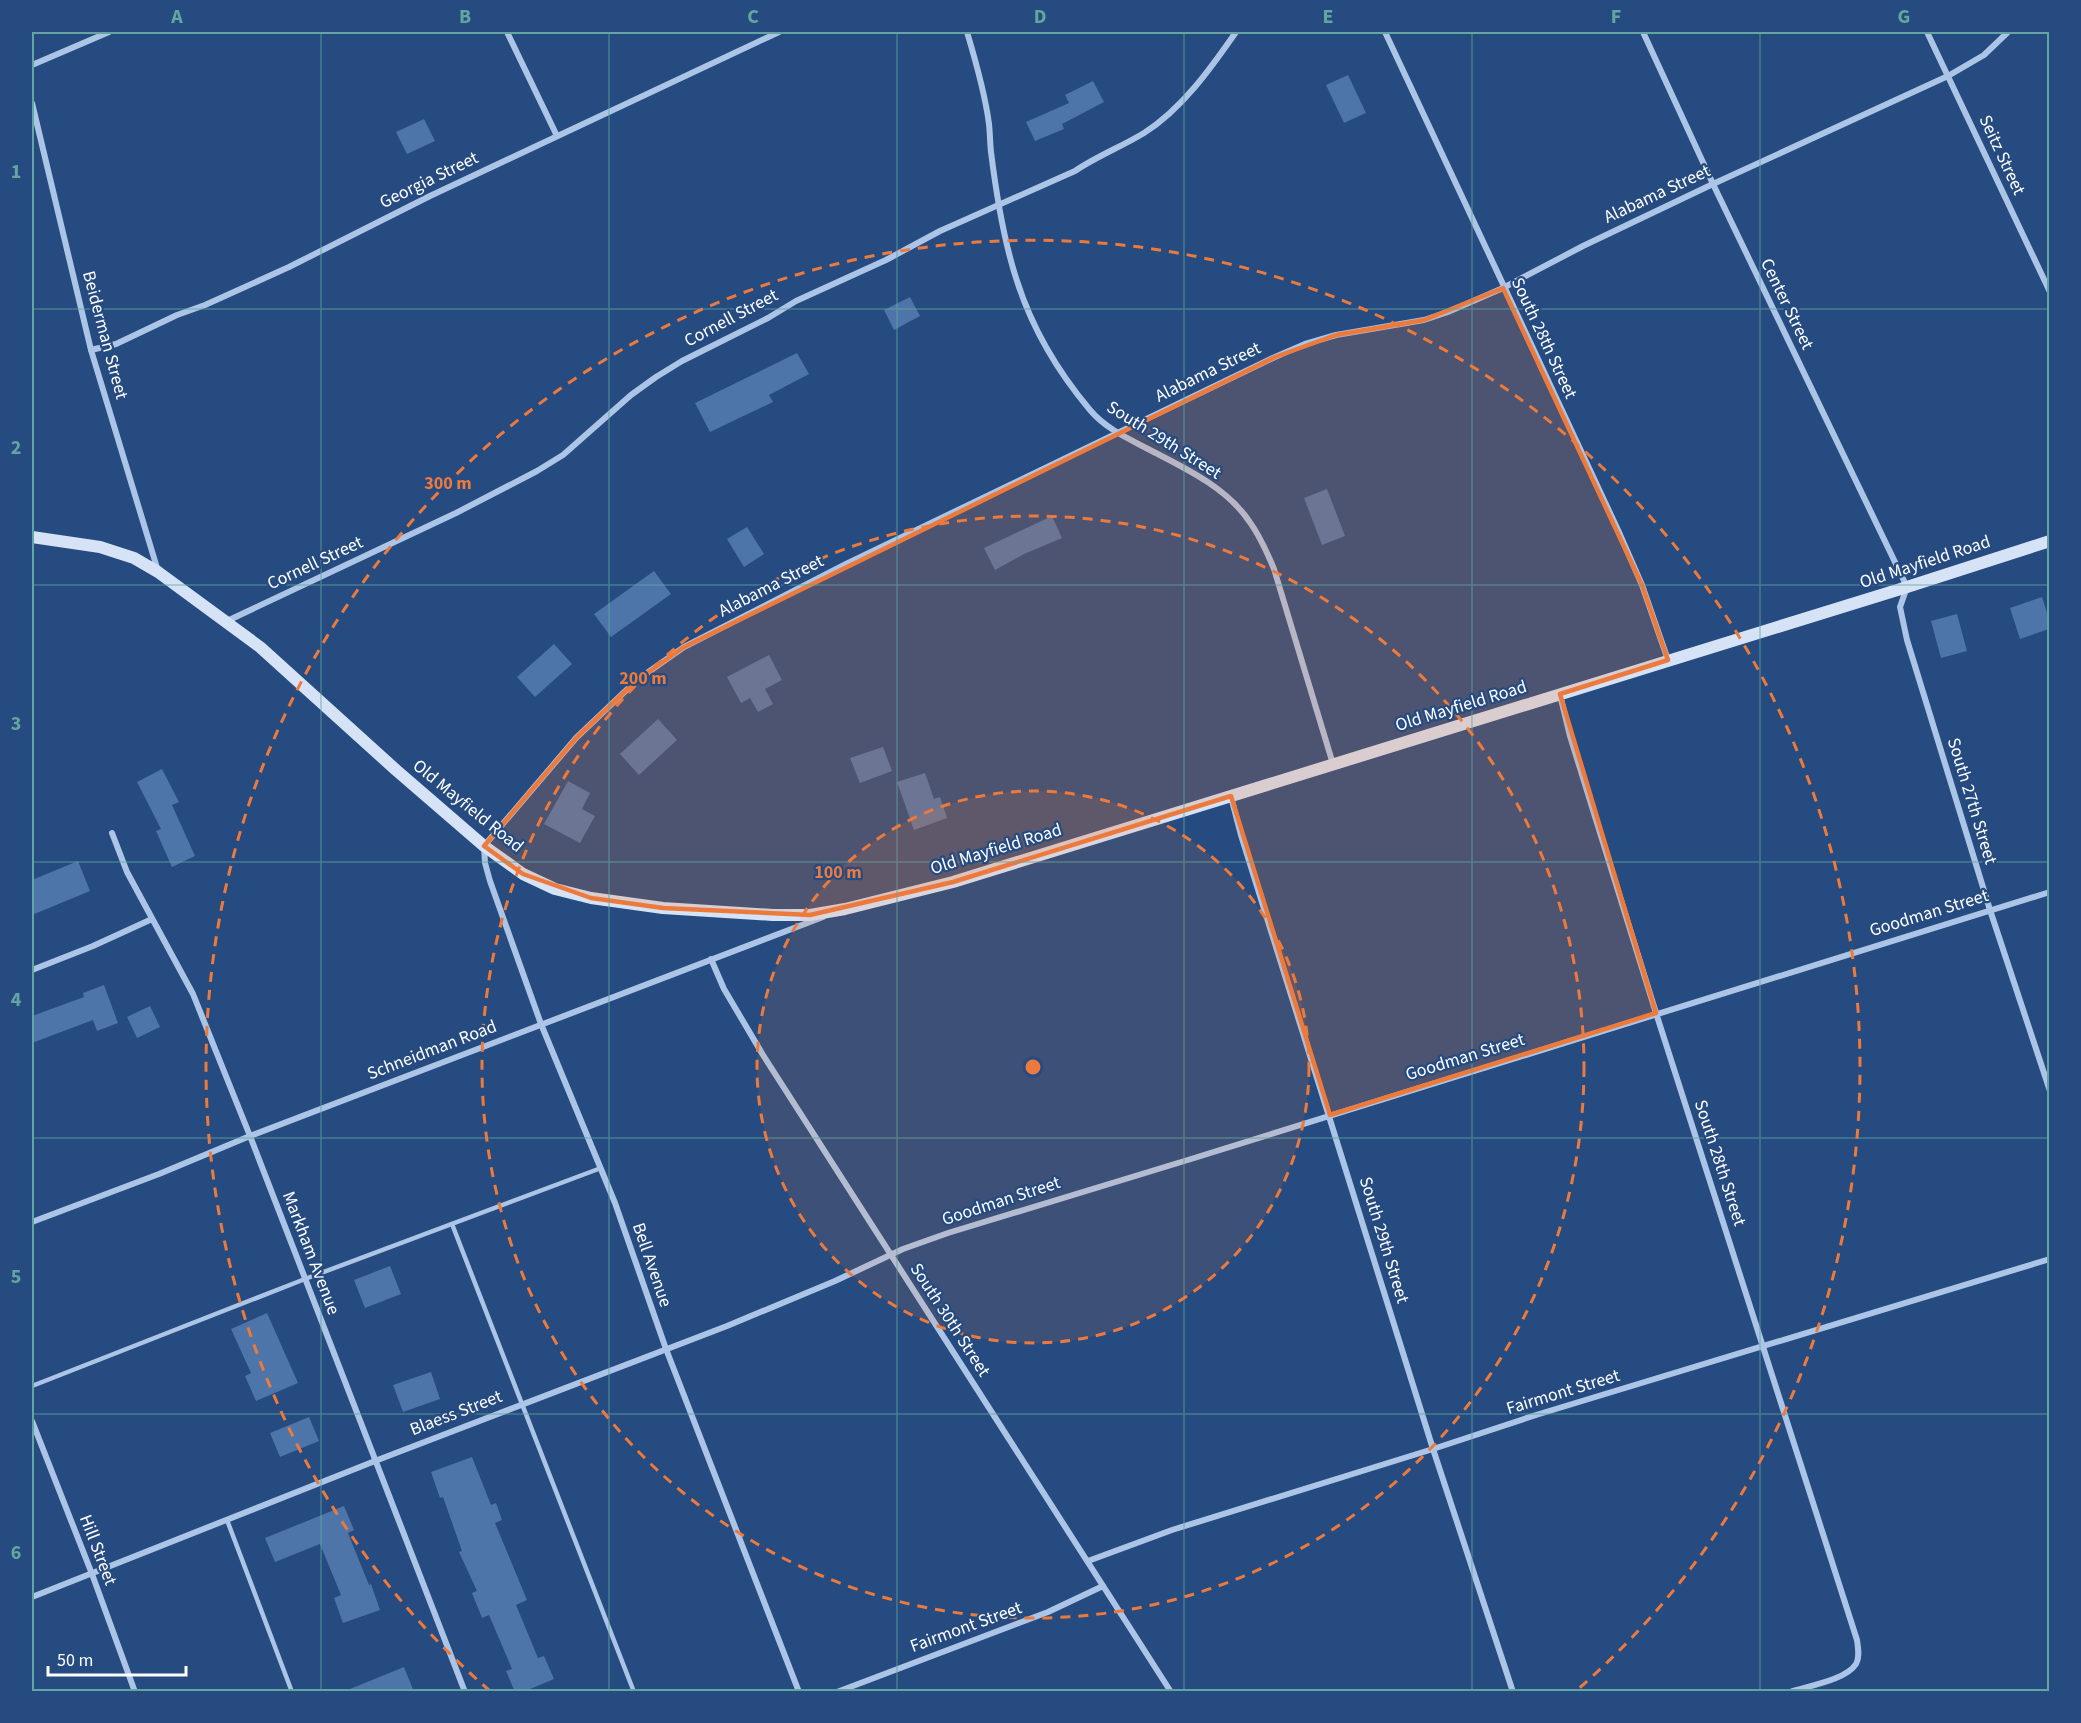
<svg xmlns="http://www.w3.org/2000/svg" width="2081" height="1723" font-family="'Source Sans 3',sans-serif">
<rect width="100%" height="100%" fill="#254b80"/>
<g fill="#4d75a9">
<path d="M 1348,75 L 1366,113 L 1344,123 L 1326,85 Z"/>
<path d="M 1093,81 L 1104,102 L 1062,124 L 1064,129 L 1035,141 L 1026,122 L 1069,103 L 1065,95 Z"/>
<path d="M 424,119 L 435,141 L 407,154 L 396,132 Z"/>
<path d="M 910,297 L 920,316 L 894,330 L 884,310 Z"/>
<path d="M 797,353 L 809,374 L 769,395 L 773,402 L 710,432 L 695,403 Z"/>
<path d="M 1327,489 L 1345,536 L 1322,545 L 1304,498 Z"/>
<path d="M 1052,516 L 1062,538 L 1024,554 L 995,570 L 984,548 Z"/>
<path d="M 747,527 L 764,554 L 744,567 L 727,539 Z"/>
<path d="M 654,571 L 671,594 L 611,637 L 594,614 Z"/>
<path d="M 2042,597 L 2049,619 L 2049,629 L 2020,639 L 2010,608 Z"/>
<path d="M 1957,614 L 1967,651 L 1941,658 L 1931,621 Z"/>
<path d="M 554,644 L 572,664 L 535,697 L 517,677 Z"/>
<path d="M 769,655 L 782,680 L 765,689 L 773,704 L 758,712 L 750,698 L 741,703 L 727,677 Z"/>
<path d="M 658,719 L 677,740 L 639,775 L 620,754 Z"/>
<path d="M 883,747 L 892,771 L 860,783 L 850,758 Z"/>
<path d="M 162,769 L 179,802 L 172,805 L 195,856 L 172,867 L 156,831 L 161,829 L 137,782 Z"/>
<path d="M 925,773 L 934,799 L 940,797 L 947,818 L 914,830 L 897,782 Z"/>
<path d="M 568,781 L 590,793 L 582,809 L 595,816 L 580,843 L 544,824 Z"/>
<path d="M 78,861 L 90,891 L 32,915 L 32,880 Z"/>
<path d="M 104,985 L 118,1023 L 97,1031 L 93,1020 L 32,1043 L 32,1016 L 84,997 L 83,993 Z"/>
<path d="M 150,1006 L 160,1027 L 137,1038 L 127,1017 Z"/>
<path d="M 390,1266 L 401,1294 L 365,1308 L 354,1280 Z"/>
<path d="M 267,1313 L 298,1383 L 256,1401 L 245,1376 L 251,1373 L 231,1329 Z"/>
<path d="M 431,1372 L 440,1399 L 403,1412 L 393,1385 Z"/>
<path d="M 309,1417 L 319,1441 L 280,1457 L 270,1433 Z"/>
<path d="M 472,1457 L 491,1505 L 496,1503 L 502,1520 L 495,1523 L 527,1600 L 516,1605 L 538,1658 L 544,1656 L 554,1679 L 523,1692 L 515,1692 L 506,1671 L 512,1669 L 489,1615 L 482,1618 L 472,1593 L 477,1591 L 459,1552 L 462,1551 L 443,1497 L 440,1498 L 431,1472 Z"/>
<path d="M 344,1506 L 354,1530 L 348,1533 L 369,1585 L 371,1584 L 380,1610 L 343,1623 L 334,1598 L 341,1595 L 320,1544 L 275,1562 L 265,1538 Z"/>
<path d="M 404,1667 L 414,1692 L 345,1692 L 345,1691 Z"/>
</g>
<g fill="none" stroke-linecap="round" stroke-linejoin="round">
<g stroke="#acc5e6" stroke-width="4.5">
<path d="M 452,1224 L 634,1692"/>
<path d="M 32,1386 L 305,1279 L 601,1168"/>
<path d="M 227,1520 L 292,1692"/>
</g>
<g stroke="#acc5e6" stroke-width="6">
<path d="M 507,32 L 557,136"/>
<path d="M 967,32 C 976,62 985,93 989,124 C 990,133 990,143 991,152 C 996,192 1004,242 1017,281 C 1032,328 1058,372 1090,410 C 1106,429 1129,439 1150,450 C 1185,468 1227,488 1249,521 C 1260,536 1267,552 1274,569 L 1333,764"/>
<path d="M 1385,32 L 1618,530 L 1642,585 L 1668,660"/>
<path d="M 1643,32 L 1713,184 L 1907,587 L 1900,607 L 1907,640 L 1990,910 L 2050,1091"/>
<path d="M 1927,32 L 2050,292"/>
<path d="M 32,65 L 109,32"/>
<path d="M 32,103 L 91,350 L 158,571"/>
<path d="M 91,350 L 116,344 L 177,315 L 205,305 L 289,267 L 430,196 L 779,32"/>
<path d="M 227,621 L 456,513 L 537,471 L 563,455 L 631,395 L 656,377 L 682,361 L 768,318 L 796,301 L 886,260 L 940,231 L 1075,171 C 1097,156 1121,147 1144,133 C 1182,109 1211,68 1236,32"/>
<path d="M 1560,695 L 1570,736 L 1656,1013 L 1857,1640 C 1858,1648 1860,1657 1856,1664 C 1846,1680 1808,1686 1790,1692"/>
<path d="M 1231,797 L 1241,835 L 1433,1449 L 1513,1692"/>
<path d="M 112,833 L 127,872 L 193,994 L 250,1136 L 465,1692"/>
<path d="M 711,959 L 724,989 L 763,1055 L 1171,1692"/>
<path d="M 32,970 L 93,946 L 152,919"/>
<path d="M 32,1222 L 159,1174 L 250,1136 L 823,917"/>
<path d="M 32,1421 L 92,1574 L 135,1692"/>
<path d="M 1088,1561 L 1172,1530 L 1433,1449 L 1536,1415 L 2050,1259"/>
<path d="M 32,1597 L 375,1461 L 727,1326 L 835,1281 L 903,1249 L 948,1233 L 1191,1159 L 2050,892"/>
<path d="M 799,1692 L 666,1349 L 615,1203 L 541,1024 L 490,881 L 485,863 L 484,846 L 576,738 L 637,680 L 684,647 L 846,564 L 1275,357 L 1305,344 L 1336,335 L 1424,320 L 1448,312 L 1503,288 L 1583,246 L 1713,184 L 1948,76 L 1984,55 L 2008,32"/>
<path d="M 837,1692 L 1048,1612 L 1103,1586"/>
</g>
<path stroke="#d6e3f6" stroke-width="12" d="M 32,537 L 100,547 L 134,558 L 158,572 L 260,647 L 396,770 L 484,846 L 523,874 L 555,889 L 591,898 L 663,908 L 773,915 L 810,915 L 845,909 L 953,882 L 1907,587 L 2050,541"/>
</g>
<path fill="#ed7a3d" fill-opacity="0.2" stroke="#ed7a3d" stroke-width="4.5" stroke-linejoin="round" d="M 1503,288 L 1642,585 L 1668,660 L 1560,694 L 1656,1013 L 1330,1115 L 1231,796 L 953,882 L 810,915 L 663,908 L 591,898 L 523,874 L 484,846 L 576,738 L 637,680 L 684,647 L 1275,357 L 1336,335 L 1424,320 Z"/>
<path fill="none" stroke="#63a6a1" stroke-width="1.5" stroke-opacity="0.55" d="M 321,32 L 321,1692M 609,32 L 609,1692M 897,32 L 897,1692M 1184,32 L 1184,1692M 1472,32 L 1472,1692M 1760,32 L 1760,1692M 32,309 L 2050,309M 32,585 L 2050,585M 32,862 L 2050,862M 32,1138 L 2050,1138M 32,1414 L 2050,1414"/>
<circle cx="1033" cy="1067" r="276" fill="#ed7a3d" fill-opacity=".12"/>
<g fill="none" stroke="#ed7a3d" stroke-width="3" stroke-dasharray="10 8">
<circle cx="1033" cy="1067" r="276"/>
<circle cx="1033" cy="1067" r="551"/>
<path d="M490 1691A827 827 0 1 1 1576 1691"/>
</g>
<g text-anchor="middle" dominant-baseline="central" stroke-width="4.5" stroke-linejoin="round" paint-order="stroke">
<g font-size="18" fill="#fff" stroke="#254b80">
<text transform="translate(2002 155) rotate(65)">Seitz Street</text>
<text transform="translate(429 180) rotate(-26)">Georgia Street</text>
<text transform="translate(1657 194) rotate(-25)">Alabama Street</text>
<text transform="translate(1787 304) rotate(64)">Center Street</text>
<text transform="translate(731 318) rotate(-28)">Cornell Street</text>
<text transform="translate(105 335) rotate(75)">Beiderman Street</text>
<text transform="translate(1544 338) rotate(65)">South 28th Street</text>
<text transform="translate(1208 372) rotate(-26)">Alabama Street</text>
<text transform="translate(1164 440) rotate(32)">South 29th Street</text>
<text transform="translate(1925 562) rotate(-18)">Old Mayfield Road</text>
<text transform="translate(315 563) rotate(-25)">Cornell Street</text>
<text transform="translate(771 586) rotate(-27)">Alabama Street</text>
<text transform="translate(1461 706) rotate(-17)">Old Mayfield Road</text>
<text transform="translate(1972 801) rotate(73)">South 27th Street</text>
<text transform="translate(468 806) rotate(39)">Old Mayfield Road</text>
<text transform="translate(996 849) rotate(-17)">Old Mayfield Road</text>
<text transform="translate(1929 913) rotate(-17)">Goodman Street</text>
<text transform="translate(432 1050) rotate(-21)">Schneidman Road</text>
<text transform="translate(1465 1057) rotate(-17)">Goodman Street</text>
<text transform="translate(1720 1163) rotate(72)">South 28th Street</text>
<text transform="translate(1001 1201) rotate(-18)">Goodman Street</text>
<text transform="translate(1384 1240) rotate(73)">South 29th Street</text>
<text transform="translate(311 1253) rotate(69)">Markham Avenue</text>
<text transform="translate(652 1265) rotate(71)">Bell Avenue</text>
<text transform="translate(950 1320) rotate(57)">South 30th Street</text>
<text transform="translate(1563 1392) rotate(-17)">Fairmont Street</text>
<text transform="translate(456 1413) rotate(-21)">Blaess Street</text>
<text transform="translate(98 1550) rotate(69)">Hill Street</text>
<text transform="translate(966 1627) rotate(-20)">Fairmont Street</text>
</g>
</g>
<circle cx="1033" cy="1067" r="9" fill="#ed7a3d" stroke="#254b80" stroke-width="3"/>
<g font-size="18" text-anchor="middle" font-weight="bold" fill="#ed7a3d" stroke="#254b80" stroke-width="4.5" stroke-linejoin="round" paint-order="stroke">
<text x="448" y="489">300 m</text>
<text x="643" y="684">200 m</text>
<text x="838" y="878">100 m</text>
</g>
<rect width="2081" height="1723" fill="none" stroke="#254b80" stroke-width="66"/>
<path d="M48 1666v9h138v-9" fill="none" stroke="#ffffff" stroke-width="3"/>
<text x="57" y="1666" font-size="18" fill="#ffffff" stroke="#254b80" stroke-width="4.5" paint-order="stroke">50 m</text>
<rect x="33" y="33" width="2015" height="1657" fill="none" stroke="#63a6a1" stroke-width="2"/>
<g font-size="20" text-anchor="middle" font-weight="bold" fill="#63a6a1">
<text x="177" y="23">A</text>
<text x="465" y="23">B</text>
<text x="753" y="23">C</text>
<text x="1040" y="23">D</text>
<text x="1328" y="23">E</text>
<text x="1616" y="23">F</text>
<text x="1904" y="23">G</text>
<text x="16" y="178">1</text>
<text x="16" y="454">2</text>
<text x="16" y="730">3</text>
<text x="16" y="1006">4</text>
<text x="16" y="1283">5</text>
<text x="16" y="1559">6</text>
</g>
</svg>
